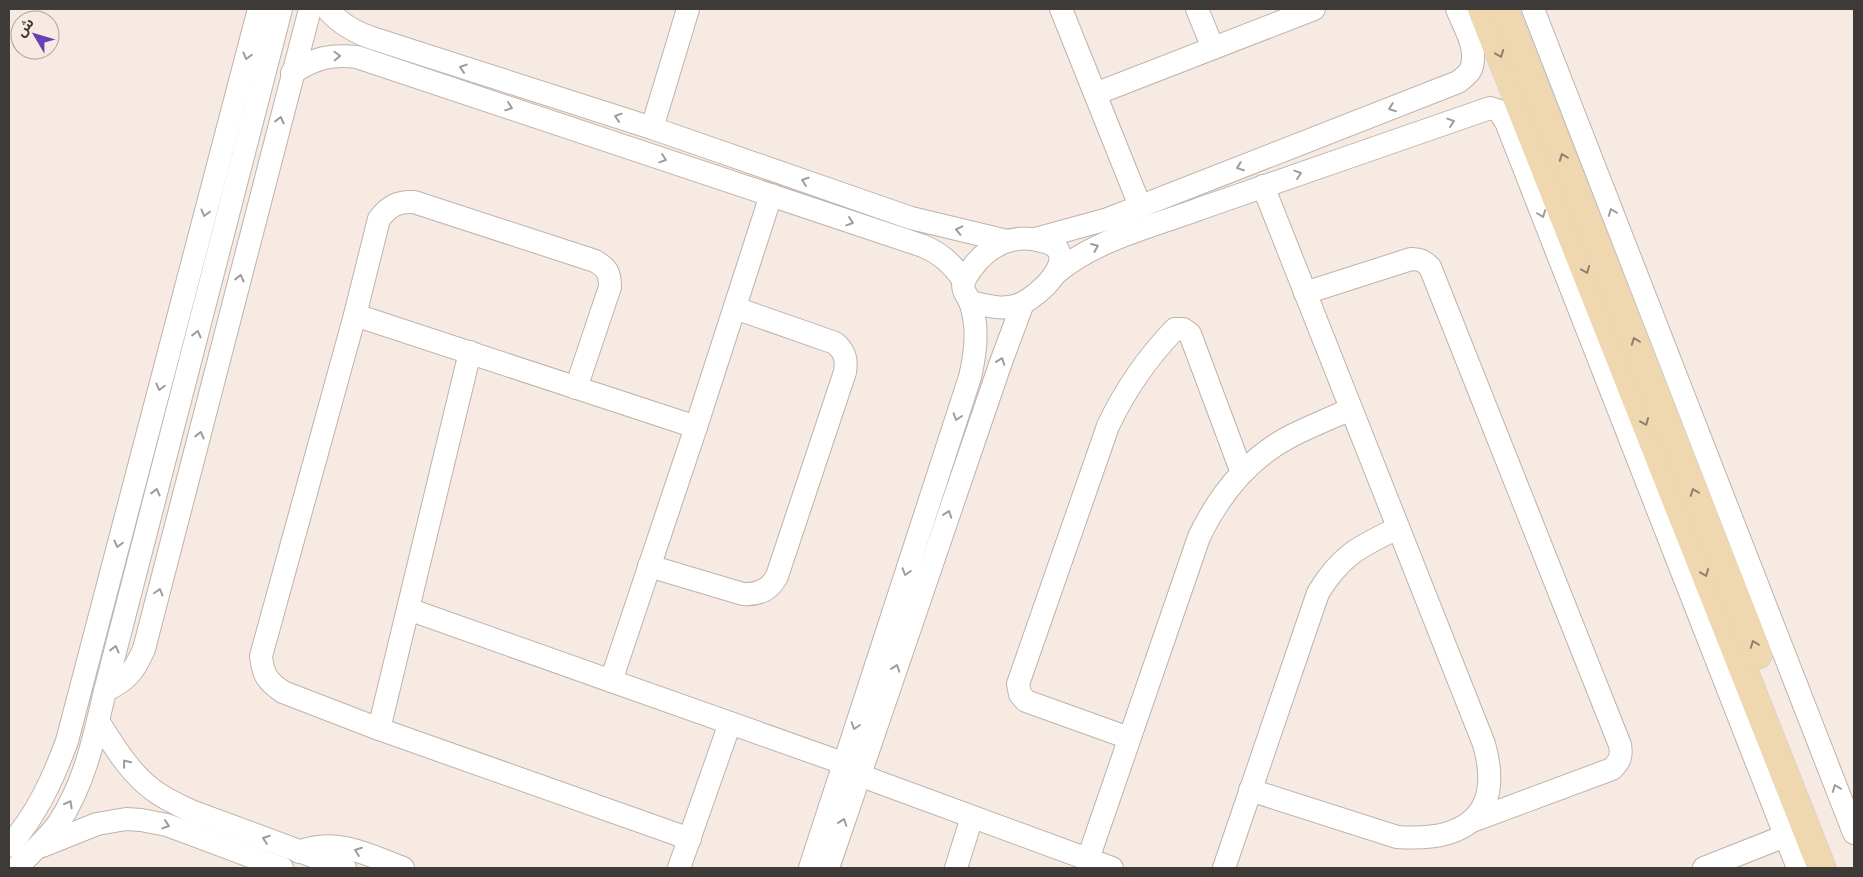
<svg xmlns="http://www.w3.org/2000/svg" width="1863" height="877" font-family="Helvetica,'Noto Sans Arabic',sans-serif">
<rect width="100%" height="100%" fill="#f6eae2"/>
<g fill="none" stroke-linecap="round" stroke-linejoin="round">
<g stroke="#beb3ab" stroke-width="24">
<g id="minor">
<path d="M 327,9 C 340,24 356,33 375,39 L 652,128 L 911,218 L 1007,241"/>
<path d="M 1061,9 L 1140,206"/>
<path d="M 1197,9 L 1213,48"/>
<path d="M 1533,9 L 1854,833"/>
<path d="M 292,73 C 315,58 330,54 357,57 L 923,246 C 942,254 953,265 964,281"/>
<path d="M 1095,94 L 1314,9"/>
<path d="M 652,128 L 688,9"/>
<path d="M 1035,239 L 1108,219 L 1458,82 C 1462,79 1467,75 1470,71 C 1480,51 1464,27 1457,9"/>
<path d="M 1055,274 C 1094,240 1151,227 1199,209 C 1296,175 1393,142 1490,108 L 1499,111 L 1506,122 L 1798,868"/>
<path d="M 1305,293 L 1411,259 C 1420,259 1424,261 1430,267 L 1620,745 C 1622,756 1620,761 1612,769 L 1472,821"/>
<path d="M 355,315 L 696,427"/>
<path d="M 576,388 L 610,287 C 610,273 607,268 595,261 L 414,202 C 398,201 389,206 379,219 L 355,315 L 261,656 C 263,675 267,681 283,692 L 379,729 L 690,839"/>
<path d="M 649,566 L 743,594 C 758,595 770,590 777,576 L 845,372 C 847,359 845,352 835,343 L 735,308"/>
<path d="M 408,609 L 843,763"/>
<path d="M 611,681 L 696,427 L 771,195"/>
<path d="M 105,691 C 127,680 134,672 144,649 L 310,9"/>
<path d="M 98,721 C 114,746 129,772 153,790 C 165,799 178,805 191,811 L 345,868"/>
<path d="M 379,729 L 470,352"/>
<path d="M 1129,738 L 1026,701 L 1020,694 L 1018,684 L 1108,426 C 1125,390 1147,358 1175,329 L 1183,329 L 1190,334 L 1242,473"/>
<path d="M 859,775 L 1112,868"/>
<path d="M 1250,790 L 1397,837 C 1465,842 1504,815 1484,744 L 1263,186"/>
<path d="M 9,846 C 36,816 53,779 67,741 L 259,9"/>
<path d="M 42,846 L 97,824 L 126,819 L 141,820 L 167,825 L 282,868"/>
<path d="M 299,852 C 337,837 368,855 403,868"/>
<path d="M 1088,859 L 1199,537 C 1219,495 1249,458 1291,436 C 1311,426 1331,418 1351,409"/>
<path d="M 16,868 C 30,854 46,840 58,824 C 85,783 94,738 105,691 L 281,9"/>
<path d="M 679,868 L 730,723"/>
<path d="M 810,868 L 970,377 C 974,360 977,342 975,324 C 974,318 973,309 970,302 C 967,295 961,290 964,281 C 966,277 969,272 972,268 C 988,246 1013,233 1041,241 C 1048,242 1056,245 1059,252 C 1068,271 1031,302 1015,306 C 1000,310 985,305 970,302"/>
<path d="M 828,868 L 1001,362 L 1023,303"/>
<path d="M 956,868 L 972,817"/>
<path d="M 1224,868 L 1318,593 C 1340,556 1360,546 1398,528"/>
<path d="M 1704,868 L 1785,836"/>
</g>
</g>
<g stroke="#cdcccb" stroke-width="29">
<g id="major">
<path d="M 1482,9 L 1822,868"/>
<path d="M 1504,9 L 1758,655"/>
</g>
</g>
<use href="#minor" stroke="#fff" stroke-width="22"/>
<use href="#major" stroke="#efd7af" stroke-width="28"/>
</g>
<defs><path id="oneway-chevron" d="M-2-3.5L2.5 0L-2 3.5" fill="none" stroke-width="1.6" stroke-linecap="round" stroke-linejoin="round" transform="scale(1.25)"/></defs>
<g stroke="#8e816d">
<use href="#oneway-chevron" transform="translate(1500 54) rotate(68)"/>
<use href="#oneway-chevron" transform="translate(1563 157) rotate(-111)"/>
<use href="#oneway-chevron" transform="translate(1586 270) rotate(68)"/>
<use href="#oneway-chevron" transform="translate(1635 341) rotate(-111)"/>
<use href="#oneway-chevron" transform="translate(1645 422) rotate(68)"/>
<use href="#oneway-chevron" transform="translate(1694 492) rotate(-111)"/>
<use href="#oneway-chevron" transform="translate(1705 573) rotate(68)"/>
<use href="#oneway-chevron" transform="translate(1754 644) rotate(-111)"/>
</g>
<g stroke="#9e9c9b">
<use href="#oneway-chevron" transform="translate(247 56) rotate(105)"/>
<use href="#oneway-chevron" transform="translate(337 56) rotate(-2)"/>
<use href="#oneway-chevron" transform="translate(463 68) rotate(-162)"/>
<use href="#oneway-chevron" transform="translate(509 107) rotate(19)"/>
<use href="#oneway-chevron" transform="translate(1392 108) rotate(159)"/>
<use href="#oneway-chevron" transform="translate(618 117) rotate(-162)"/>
<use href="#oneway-chevron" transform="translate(280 120) rotate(-76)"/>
<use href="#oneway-chevron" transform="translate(1451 122) rotate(-19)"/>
<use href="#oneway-chevron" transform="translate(663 159) rotate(19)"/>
<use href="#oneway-chevron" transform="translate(1240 167) rotate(159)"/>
<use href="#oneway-chevron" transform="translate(1298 174) rotate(-19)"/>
<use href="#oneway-chevron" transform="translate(805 181) rotate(-161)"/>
<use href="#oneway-chevron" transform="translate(1612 212) rotate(-111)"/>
<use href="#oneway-chevron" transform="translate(205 213) rotate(105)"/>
<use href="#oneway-chevron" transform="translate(1542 214) rotate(69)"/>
<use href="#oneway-chevron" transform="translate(850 222) rotate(19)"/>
<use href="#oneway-chevron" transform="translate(959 230) rotate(-167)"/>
<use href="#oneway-chevron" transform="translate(1095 247) rotate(-23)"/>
<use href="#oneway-chevron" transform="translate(240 278) rotate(-76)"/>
<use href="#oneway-chevron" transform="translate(197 334) rotate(-76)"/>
<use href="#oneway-chevron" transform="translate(1001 361) rotate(-70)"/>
<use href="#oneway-chevron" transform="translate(160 387) rotate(105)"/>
<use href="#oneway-chevron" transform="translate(957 417) rotate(108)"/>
<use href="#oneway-chevron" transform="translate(200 435) rotate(-76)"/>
<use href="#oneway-chevron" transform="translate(156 492) rotate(-76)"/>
<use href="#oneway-chevron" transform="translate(948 514) rotate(-71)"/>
<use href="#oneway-chevron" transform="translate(118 544) rotate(105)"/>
<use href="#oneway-chevron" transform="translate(906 572) rotate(108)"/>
<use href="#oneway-chevron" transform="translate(159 592) rotate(-75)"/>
<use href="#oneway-chevron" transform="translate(115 649) rotate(-76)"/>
<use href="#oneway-chevron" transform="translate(896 668) rotate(-71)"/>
<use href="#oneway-chevron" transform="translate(855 726) rotate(108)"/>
<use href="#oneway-chevron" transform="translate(126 763) rotate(-128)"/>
<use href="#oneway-chevron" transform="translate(1836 788) rotate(-111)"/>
<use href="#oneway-chevron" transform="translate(69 804) rotate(-61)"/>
<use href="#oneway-chevron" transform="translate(843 822) rotate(-71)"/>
<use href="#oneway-chevron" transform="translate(166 825) rotate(18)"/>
<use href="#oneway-chevron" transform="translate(266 839) rotate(-160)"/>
<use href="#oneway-chevron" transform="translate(358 851) rotate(-160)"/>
</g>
<rect width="1863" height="877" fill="none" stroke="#3e3a37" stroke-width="20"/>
<g transform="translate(35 35) rotate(308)"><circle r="24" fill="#f6eae2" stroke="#aca49e"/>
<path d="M0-4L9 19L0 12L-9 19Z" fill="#6b3eb6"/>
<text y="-8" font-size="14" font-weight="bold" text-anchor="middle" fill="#3e3a37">ش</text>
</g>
</svg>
